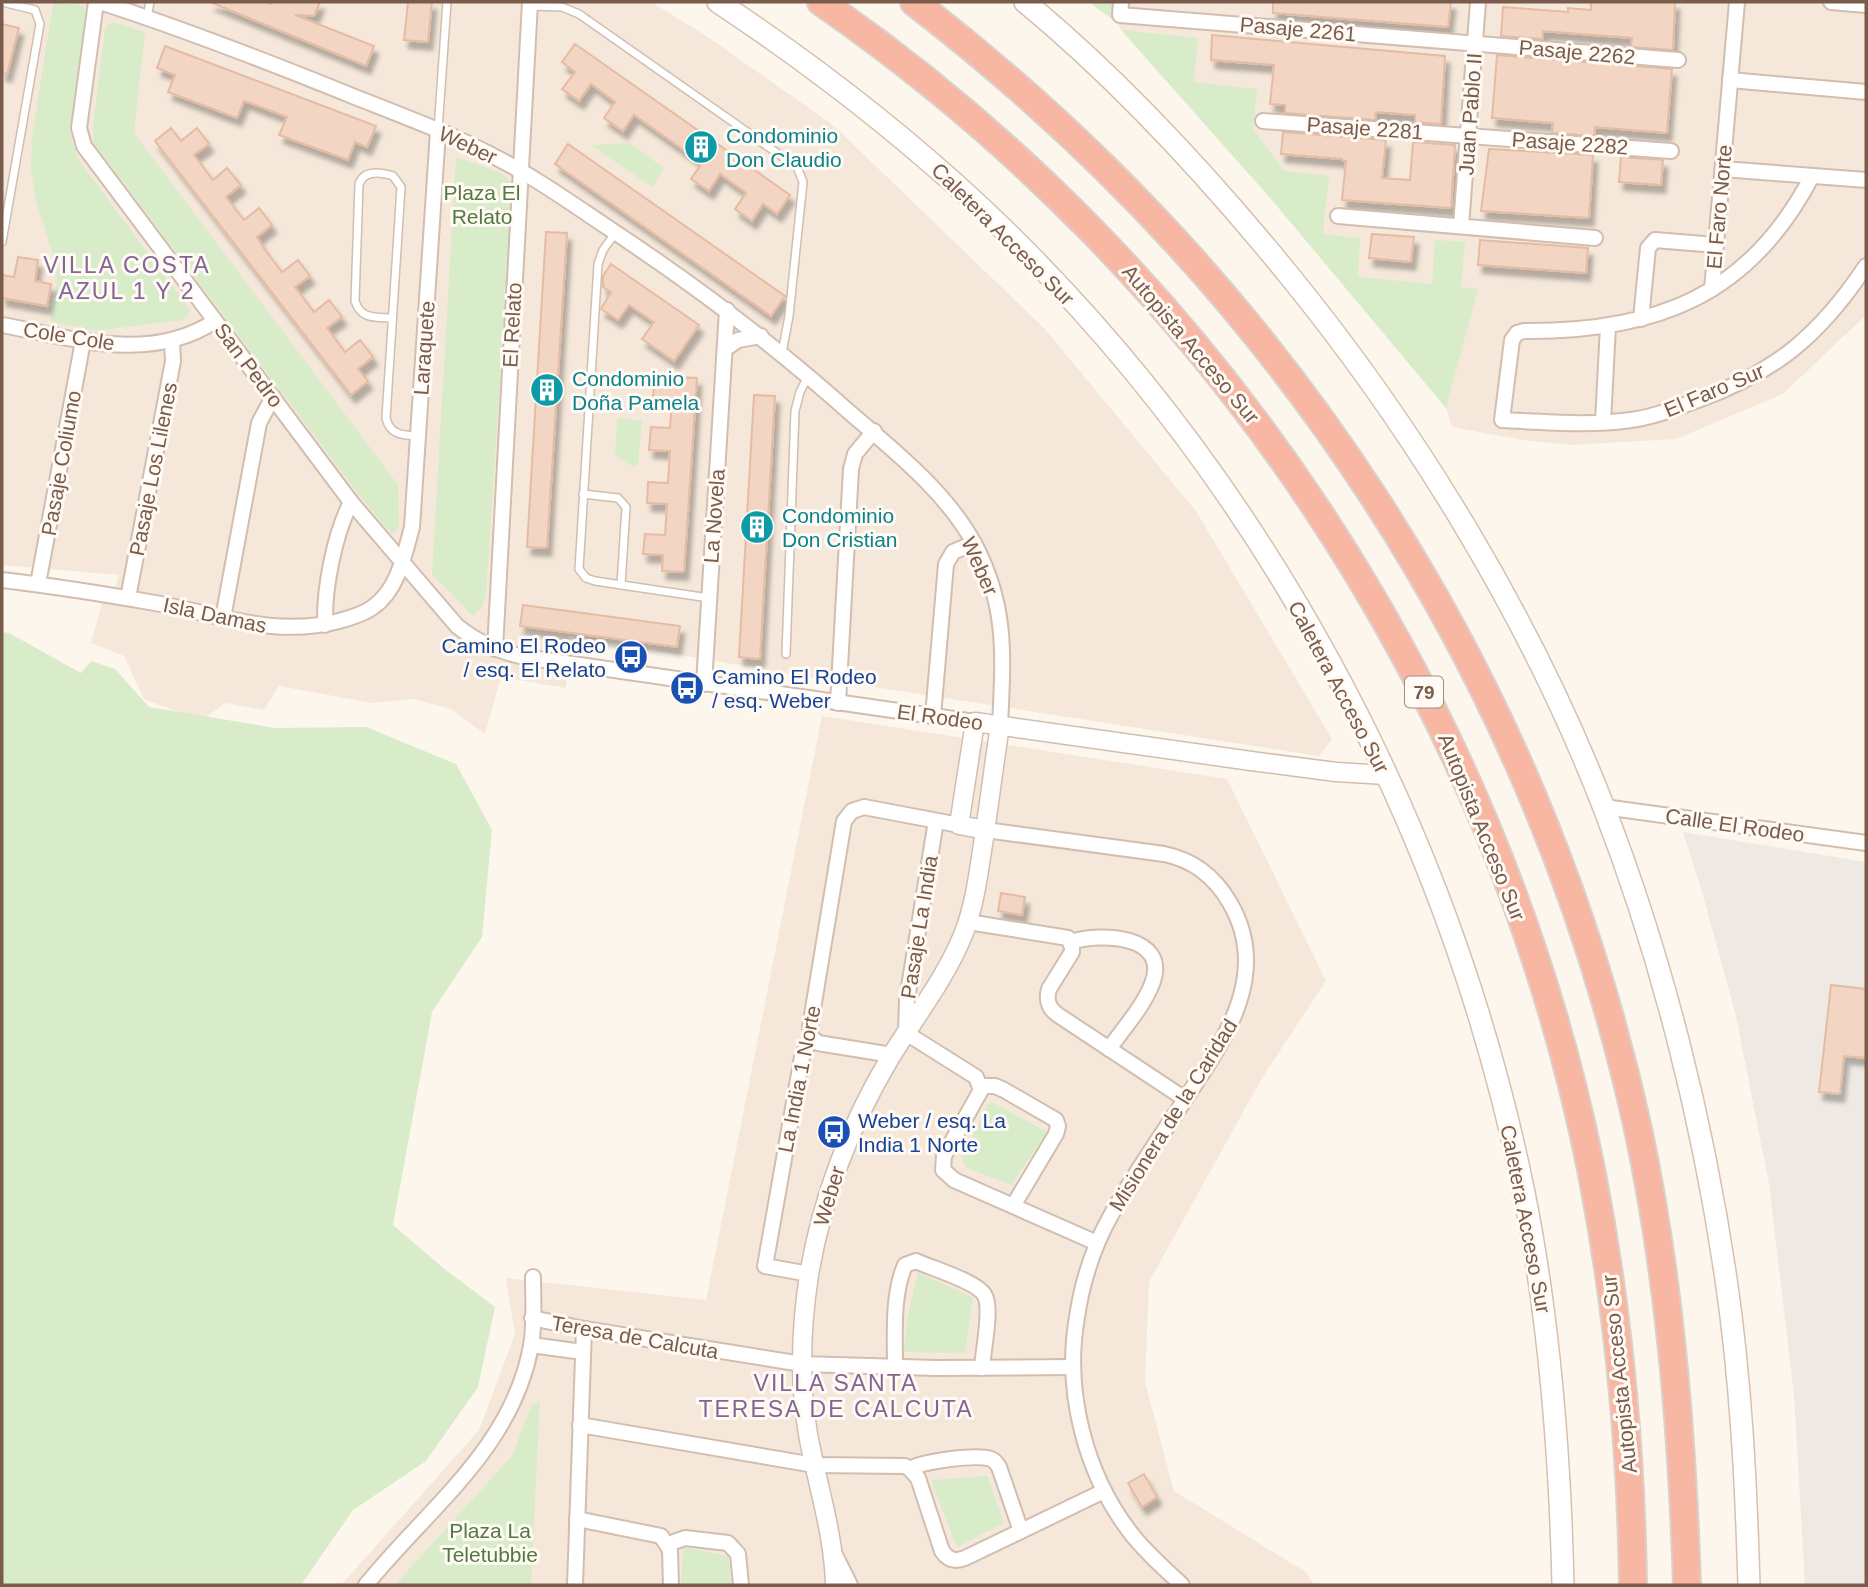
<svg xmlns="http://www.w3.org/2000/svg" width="1868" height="1587" font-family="Arial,sans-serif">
<defs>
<filter id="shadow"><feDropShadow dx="4.5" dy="8" stdDeviation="2" flood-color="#0004"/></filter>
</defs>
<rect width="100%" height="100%" fill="#fdf6ec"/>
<g fill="#f5e8da">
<path d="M 2,2 L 651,2 L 708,37 L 833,125 L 1044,328 L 1196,511 L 1332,739 L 1319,756 L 803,676 L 569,636 L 566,688 L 501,677 L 485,734 L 451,709 L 413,699 L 372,703 L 279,686 L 264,710 L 225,703 L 201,721 L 144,699 L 124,656 L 91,643 L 103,599 L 115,591 L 119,575 L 2,565 Z"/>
<path d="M 1089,2 L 1866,2 L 1866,315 L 1783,394 L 1676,439 L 1571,445 L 1522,440 L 1452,427 L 1446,408 L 1272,200 L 1112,19 Z"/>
<path d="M 822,716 L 1227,779 L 1326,981 L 1262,1078 L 1149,1282 L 1145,1382 L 1174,1491 L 1306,1572 L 1314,1585 L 341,1585 L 479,1430 L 515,1334 L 506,1278 L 706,1300 Z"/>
</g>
<path fill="#efe9e4" d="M 1683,832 L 1866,862 L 1866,1585 L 1805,1585 L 1794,1395 L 1769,1184 L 1736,1016 L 1702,892 Z"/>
<g fill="#d8ecc9">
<path d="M 58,2 L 84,6 L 86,14 L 69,131 L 78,159 L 191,311 L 183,320 L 95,331 L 50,321 L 57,281 L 55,262 L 35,197 L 31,168 L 32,136 L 53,4 Z"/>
<path d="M 1089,2 L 1113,2 L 1112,19 Z"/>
<path d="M 113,22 L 145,32 L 134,133 L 398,485 L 399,528 L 392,534 L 359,495 L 93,142 L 93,124 L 105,28 Z"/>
<path d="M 1121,30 L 1198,38 L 1194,82 L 1257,89 L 1253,129 L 1284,171 L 1329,176 L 1323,234 L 1360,238 L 1358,277 L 1432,284 L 1435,240 L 1465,242 L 1461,287 L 1478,289 L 1446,408 L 1272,200 Z"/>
<path d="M 629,143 L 664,168 L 652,187 L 591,145 Z"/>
<path d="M 456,157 L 501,173 L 513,183 L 486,595 L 483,606 L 473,616 L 432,574 Z"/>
<path d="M 617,418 L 642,421 L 638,466 L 632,466 L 615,455 Z"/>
<path d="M 2,632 L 9,633 L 81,673 L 91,661 L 115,669 L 149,707 L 275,728 L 366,727 L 456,764 L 492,830 L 482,937 L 432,1012 L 393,1225 L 442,1267 L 495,1307 L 478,1387 L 426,1461 L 353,1510 L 301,1585 L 2,1585 Z"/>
<path d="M 990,1101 L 1047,1132 L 1011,1185 L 965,1167 L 962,1157 Z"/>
<path d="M 918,1272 L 973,1298 L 965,1353 L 904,1352 L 907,1320 Z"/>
<path d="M 540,1400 L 531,1585 L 395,1585 L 512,1456 L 531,1406 Z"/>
<path d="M 987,1476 L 1004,1523 L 957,1547 L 931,1480 Z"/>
<path d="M 683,1547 L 728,1556 L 731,1585 L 681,1585 Z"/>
</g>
<g fill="#f3d5c3" stroke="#e6bba3" stroke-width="2" filter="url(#shadow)">
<path d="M 210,2 L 266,2 L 271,4 L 271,2 L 320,2 L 314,16 L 295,15 L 374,46 L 366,66 Z"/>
<path d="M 408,2 L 432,2 L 428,42 L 404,40 Z"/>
<path d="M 1273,2 L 1451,2 L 1448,27 L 1273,13 Z"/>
<path d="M 1591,2 L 1675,2 L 1673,50 L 1631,47 L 1632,38 L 1543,31 L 1543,39 L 1501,36 L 1503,7 L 1568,12 L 1568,8 L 1591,10 Z"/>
<path d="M 2,24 L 19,28 L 7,74 L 2,73 Z"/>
<path d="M 1212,35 L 1445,56 L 1441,124 L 1415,122 L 1415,115 L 1376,112 L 1375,120 L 1285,113 L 1285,105 L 1270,104 L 1274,65 L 1211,60 Z"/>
<path d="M 575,44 L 790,195 L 777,214 L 763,204 L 752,221 L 735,209 L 746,193 L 720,174 L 709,191 L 691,179 L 702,163 L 634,115 L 623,131 L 604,118 L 615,102 L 591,84 L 579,101 L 562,89 L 575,72 L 562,62 Z"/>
<path d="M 165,46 L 376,126 L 367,147 L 355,142 L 348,160 L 279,135 L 287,117 L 256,105 L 244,101 L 237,118 L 168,92 L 175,75 L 157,68 Z"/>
<path d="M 1497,55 L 1672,69 L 1667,133 L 1595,127 L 1594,136 L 1552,133 L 1553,123 L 1492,118 Z"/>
<path d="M 171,128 L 181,141 L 197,128 L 209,144 L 194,155 L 213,180 L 227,168 L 241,185 L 226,197 L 244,220 L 259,208 L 272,225 L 257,237 L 265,250 L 282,272 L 298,260 L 310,276 L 295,287 L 314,312 L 329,300 L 342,317 L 327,328 L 345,352 L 360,340 L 373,357 L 358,369 L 368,381 L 351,395 L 155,141 Z"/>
<path d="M 1283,132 L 1386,140 L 1382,178 L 1410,180 L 1413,142 L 1455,145 L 1451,208 L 1342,200 L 1346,161 L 1342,161 L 1342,159 L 1281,154 Z"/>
<path d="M 568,144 L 785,296 L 771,316 L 555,164 Z"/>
<path d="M 1489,149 L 1593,155 L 1589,218 L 1481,211 Z"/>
<path d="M 1621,157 L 1663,160 L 1661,185 L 1619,182 Z"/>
<path d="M 546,232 L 567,233 L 547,548 L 527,547 Z"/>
<path d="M 1372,234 L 1414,237 L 1411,262 L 1369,258 Z"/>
<path d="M 1480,240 L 1588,248 L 1586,273 L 1478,265 Z"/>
<path d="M 18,257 L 38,260 L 35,281 L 51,284 L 47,306 L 2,298 L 2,275 L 14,277 Z"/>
<path d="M 611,264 L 699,325 L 674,361 L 642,339 L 654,322 L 629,305 L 618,320 L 601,309 L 611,292 L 603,287 L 603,276 Z"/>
<path d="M 655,376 L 697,378 L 684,572 L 662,571 L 663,555 L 643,554 L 645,534 L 665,535 L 667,504 L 647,503 L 648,482 L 668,483 L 670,451 L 649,450 L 651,427 L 670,428 L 672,399 L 653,398 Z"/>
<path d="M 754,395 L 775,396 L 760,659 L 739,657 Z"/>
<path d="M 523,605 L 680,626 L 677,647 L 520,626 Z"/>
<path d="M 1001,893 L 1025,897 L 1022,915 L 998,911 Z"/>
<path d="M 1831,985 L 1866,989 L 1866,1058 L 1844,1056 L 1840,1094 L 1819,1092 Z"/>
<path d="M 1144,1474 L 1157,1497 L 1142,1507 L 1128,1483 Z"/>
</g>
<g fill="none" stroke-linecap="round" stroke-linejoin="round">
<g stroke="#d1beb0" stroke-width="10">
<g id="service">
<path d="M 2,2 L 35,10 L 40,24 L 2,242"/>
<path d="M 530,6 L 562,7 L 579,14 L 797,167 L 803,182 L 789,316 L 782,353"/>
<path d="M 147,17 L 150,2"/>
<path d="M 438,130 L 447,2"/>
<path d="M 616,232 L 603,250 L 598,264 L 579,569 L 586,578 L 595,581 L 709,598"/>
<path d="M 392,318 C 376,317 361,320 355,301 L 359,184 C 364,170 380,172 393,176 L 401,187 L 386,418 C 390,435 402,435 417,436"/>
<path d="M 583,494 L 618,498 L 626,507 L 621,585"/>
<path d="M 786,654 L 795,411 L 800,392 L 808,376"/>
</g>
</g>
<g stroke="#d1beb0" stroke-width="18">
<g id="minor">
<path d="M 96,2 L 79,128 L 84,146 L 351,502 L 457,626 C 478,643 498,651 524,657 L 975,722"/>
<path d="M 100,2 C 187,30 271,63 355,97 C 403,116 452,134 497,158 C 536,178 571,203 607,227 C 692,283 772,343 848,411 C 893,450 946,491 975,545 C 1008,608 1003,658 1000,726"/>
<path d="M 1121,2 L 1120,15 L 1678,60"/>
<path d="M 1831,2 L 1866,5"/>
<path d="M 1730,80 L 1866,92"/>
<path d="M 1263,121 L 1671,151"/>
<path d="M 1723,169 L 1866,180"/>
<path d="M 1812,176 C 1749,297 1655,332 1524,331 L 1517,333 L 1512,340 L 1502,420 C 1545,422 1589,426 1631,420 C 1654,417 1676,408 1698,400 C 1776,372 1820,335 1866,266"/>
<path d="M 1338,216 L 1595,238"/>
<path d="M 1461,226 L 1478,2"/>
<path d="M 1712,289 L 1737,2"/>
<path d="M 1641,319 L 1648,248 L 1655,240 L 1716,245"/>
<path d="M 2,325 C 72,338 150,364 215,321"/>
<path d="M 725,349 L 738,340 L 761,336"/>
<path d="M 1603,422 L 1608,326"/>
<path d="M 2,580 C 53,586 104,594 155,603 C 218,614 274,638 339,621 C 350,618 364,614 373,607 C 398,590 405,553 412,527 L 438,131"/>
<path d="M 38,584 L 83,341"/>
<path d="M 128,598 L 173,361 L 172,341"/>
<path d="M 223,618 L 259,423 L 273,397"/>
<path d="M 325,625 C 324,588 334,536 351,502"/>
<path d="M 495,649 L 530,2"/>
<path d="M 704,684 L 727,310"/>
<path d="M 838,703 L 851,469 L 855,454 L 874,431"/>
<path d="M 933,716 L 946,564 L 953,552 L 974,543"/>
<path d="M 1604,807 L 1866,843"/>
<path d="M 936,821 L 907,999 L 906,1033 L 976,1077 L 981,1090 L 944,1156 L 943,1170 L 954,1180 L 1097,1243"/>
<path d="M 986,830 L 1164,854 C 1194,860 1215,877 1230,903 C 1272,975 1223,1042 1184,1101 C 1159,1139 1132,1177 1110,1217 C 1093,1248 1082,1283 1077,1317 C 1064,1391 1085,1473 1130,1532 C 1145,1552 1164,1568 1182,1585"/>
<path d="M 968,922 L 1068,938 L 1072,947 L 1072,952 L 1049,989 C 1046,1000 1048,1008 1058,1015 L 1185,1099"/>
<path d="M 1071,942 C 1100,932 1171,935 1152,984 C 1143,1007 1123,1029 1109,1049"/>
<path d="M 811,1037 L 818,1043 L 892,1055"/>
<path d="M 980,1086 L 995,1086 L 1004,1090 L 1056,1120 L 1058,1126 L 1056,1134 L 1013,1206"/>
<path d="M 809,1274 L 765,1266 L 802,1057 L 811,1037 L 810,1027 L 844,821 L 852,811 L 864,807 L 959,825"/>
<path d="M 532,1318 L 584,1329 L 802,1364 L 936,1368 L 1073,1367"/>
<path d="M 531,1345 L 583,1352"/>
<path d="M 895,1368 C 895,1335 892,1295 905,1265 L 916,1261 C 931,1268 979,1282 985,1296 C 992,1309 983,1351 982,1368"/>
<path d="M 580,1425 L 814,1465 L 905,1466 L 910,1469 L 918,1478 L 942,1551 C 948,1560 955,1562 965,1558 L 1104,1491"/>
<path d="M 910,1469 C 923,1461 977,1454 991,1459 C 996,1461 996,1463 999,1467 L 1021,1531"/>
<path d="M 577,1519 L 661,1536 L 670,1550 L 671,1585"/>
<path d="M 668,1544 L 685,1538 L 728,1543 L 738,1554 L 741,1585"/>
<path d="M 835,1555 L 850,1585"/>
<path d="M 366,1585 C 428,1508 512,1449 531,1346 C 535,1324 533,1300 533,1277"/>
<path d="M 575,1585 L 584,1329"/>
</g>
</g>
<g stroke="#d1beb0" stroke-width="21">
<g id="tertiary">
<path d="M 986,830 L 959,825 L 975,722 L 1251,761 L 1336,772 L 1386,775"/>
<path d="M 835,1585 C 834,1534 817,1484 808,1434 C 799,1382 801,1327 809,1275 C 822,1198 850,1125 890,1058 C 915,1017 945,979 963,935 C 973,910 977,884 981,857 C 988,814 993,770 1000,726"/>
</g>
</g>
<g stroke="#d6c0b0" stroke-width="24">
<g id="secondary">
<path d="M 718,2 C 810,63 896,129 977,204 C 1256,465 1448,819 1524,1193 C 1550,1322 1560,1454 1563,1585"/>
<path d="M 1025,2 C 1122,82 1208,176 1288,274 C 1416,431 1531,619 1604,808 C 1662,957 1703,1122 1726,1279 C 1741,1381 1746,1483 1749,1585"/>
</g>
</g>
<g stroke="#dad1cd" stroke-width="30">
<g id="motorway">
<path d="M 821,2 C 1215,274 1497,700 1591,1169 C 1618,1306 1631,1446 1633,1585"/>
<path d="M 914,2 C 1282,285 1538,674 1638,1129 C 1670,1279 1682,1432 1687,1585"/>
</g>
</g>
<use href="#service" stroke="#fff" stroke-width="7"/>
<use href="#minor" stroke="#fff" stroke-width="14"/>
<use href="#tertiary" stroke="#fff" stroke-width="18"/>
<use href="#secondary" stroke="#fff" stroke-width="21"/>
<use href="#motorway" stroke="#f7b7a3" stroke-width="26"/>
</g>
<defs>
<g id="building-disc" transform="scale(1.75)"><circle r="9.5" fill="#0f9aa8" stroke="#fffaf3"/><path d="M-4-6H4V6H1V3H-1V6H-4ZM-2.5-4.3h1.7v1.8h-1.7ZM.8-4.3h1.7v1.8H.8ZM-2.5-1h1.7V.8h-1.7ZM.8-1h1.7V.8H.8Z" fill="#fff"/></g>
<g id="bus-disc" transform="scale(1.75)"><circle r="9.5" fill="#1a4fb4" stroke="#fffaf3"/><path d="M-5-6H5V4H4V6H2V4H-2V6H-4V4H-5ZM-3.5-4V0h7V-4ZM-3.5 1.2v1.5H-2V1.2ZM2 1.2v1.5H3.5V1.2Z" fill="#fff"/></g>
</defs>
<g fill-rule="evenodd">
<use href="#building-disc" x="701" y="147"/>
<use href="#building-disc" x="547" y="390"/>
<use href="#building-disc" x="757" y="527"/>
<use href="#bus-disc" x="631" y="657"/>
<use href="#bus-disc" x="687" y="688"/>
<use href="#bus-disc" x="834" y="1132"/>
</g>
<g text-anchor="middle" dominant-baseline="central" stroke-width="6" stroke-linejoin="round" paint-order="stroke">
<rect fill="#fffaf3" stroke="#a28b7f" stroke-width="2" x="1405" y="676.5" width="38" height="31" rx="5"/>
<g font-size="19" font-weight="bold" fill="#7a5c4d">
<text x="1424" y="692">79</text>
</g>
<g font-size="21" fill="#7a5c4d" stroke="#fffaf3">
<text transform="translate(1298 29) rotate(5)">Pasaje 2261</text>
<text transform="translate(1577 52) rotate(5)">Pasaje 2262</text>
<text transform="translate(1470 114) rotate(-86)">Juan Pablo II</text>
<text transform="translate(1365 128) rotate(4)">Pasaje 2281</text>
<text transform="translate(1570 143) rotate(4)">Pasaje 2282</text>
<text transform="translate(468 145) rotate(25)">Weber</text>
<text transform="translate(1719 207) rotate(-85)">El Faro Norte</text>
<text transform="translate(1003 234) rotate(45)">Caletera Acceso Sur</text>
<text transform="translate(512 325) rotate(-87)">El Relato</text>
<text transform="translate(69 336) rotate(9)">Cole Cole</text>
<text transform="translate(1191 344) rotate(50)">Autopista Acceso Sur</text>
<text transform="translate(424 348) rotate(-86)">Laraquete</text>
<text transform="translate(249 365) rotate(53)">San Pedro</text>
<text transform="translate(1714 390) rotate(-23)">El Faro Sur</text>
<text transform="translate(61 463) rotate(-80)">Pasaje Coliumo</text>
<text transform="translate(153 469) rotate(-79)">Pasaje Los Lilenes</text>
<text transform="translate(714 516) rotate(-86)">La Novela</text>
<text transform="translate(980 566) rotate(66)">Weber</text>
<text transform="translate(215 615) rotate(12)">Isla Damas</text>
<text transform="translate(1339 687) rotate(62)">Caletera Acceso Sur</text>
<text transform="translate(940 717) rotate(8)">El Rodeo</text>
<text transform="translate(1735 825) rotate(8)">Calle El Rodeo</text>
<text transform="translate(1482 827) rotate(68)">Autopista Acceso Sur</text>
<text transform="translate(919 927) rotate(-81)">Pasaje La India</text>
<text transform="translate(799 1079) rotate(-79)">La India 1 Norte</text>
<text transform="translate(1173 1115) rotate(-58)">Misionera de la Caridad</text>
<text transform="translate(829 1196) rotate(-73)">Weber</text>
<text transform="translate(1526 1219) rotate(79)">Caletera Acceso Sur</text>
<text transform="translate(635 1337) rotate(10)">Teresa de Calcuta</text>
<text transform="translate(1619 1374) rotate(-96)">Autopista Acceso Sur</text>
</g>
<g font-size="21" fill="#0d838f" stroke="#fffaf3" text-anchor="start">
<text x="726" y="135">Condominio<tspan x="726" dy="24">Don Claudio</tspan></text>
<text x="572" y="378">Condominio<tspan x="572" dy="24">Doña Pamela</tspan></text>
<text x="782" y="515">Condominio<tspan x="782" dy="24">Don Cristian</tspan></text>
</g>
<g font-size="21" fill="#537a41" stroke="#fffaf3">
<text x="482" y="192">Plaza El<tspan x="482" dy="24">Relato</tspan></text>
<text x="490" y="1530">Plaza La<tspan x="490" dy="24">Teletubbie</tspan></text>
</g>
<g font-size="21" fill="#164399" stroke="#fffaf3" text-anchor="start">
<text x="606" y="645" text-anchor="end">Camino El Rodeo<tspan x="606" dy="24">/ esq. El Relato</tspan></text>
<text x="712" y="676">Camino El Rodeo<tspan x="712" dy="24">/ esq. Weber</tspan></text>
<text x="858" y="1120">Weber / esq. La<tspan x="858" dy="24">India 1 Norte</tspan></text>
</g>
<g font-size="23" letter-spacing="2" fill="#846695" stroke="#fffaf3">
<text x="127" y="265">VILLA COSTA<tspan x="127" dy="26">AZUL 1 Y 2</tspan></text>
<text x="836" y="1383">VILLA SANTA<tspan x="836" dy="26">TERESA DE CALCUTA</tspan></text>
</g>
</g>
<rect width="1868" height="1587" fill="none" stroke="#7a5c4d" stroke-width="7"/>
</svg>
